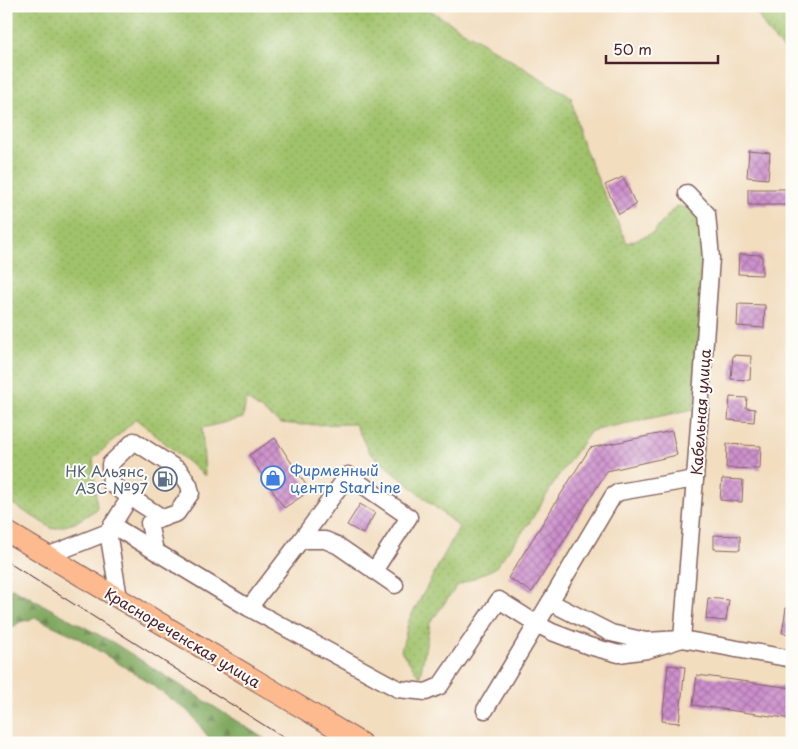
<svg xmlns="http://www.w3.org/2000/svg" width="798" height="749" font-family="'Playpen Sans',sans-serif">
<defs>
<pattern id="grass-dots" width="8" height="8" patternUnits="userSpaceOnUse" patternTransform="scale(1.25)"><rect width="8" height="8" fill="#a0c26b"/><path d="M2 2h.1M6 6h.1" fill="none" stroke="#8ba65d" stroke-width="1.8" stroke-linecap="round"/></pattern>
<pattern id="forest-firs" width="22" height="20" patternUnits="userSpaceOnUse" patternTransform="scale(1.25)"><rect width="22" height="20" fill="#80a85f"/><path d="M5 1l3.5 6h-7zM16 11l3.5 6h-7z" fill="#6b884f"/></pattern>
<pattern id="building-cross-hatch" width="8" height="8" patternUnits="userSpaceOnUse" patternTransform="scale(1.25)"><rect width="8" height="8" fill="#cc90cc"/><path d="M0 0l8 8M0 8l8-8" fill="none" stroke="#a875a6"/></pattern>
</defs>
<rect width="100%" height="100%" fill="#fdfcf7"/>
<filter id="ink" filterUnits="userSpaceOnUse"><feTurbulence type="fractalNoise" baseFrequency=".02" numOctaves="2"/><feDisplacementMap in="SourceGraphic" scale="10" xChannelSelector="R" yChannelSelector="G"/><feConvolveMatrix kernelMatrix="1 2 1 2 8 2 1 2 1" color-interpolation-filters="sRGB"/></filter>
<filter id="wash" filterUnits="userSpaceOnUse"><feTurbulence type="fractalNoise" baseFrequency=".0096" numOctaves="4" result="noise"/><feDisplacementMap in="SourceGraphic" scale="20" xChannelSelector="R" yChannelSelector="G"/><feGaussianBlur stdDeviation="1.12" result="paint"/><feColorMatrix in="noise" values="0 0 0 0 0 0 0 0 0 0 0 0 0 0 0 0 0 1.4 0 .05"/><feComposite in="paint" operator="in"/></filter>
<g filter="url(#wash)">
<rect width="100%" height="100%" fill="#f2ddbf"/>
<g fill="url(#grass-dots)" stroke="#75704b">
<path d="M 6,6 L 423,6 L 571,97 L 580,137 L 599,182 L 627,243 L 653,233 L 676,206 L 691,208 L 701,219 L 706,261 L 694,409 L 591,431 L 559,475 L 530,522 L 495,568 L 457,586 L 430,623 L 420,677 L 401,651 L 409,620 L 459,527 L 369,452 L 355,424 L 303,425 L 280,423 L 246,399 L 243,418 L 202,428 L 205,476 L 136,419 L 93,459 L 97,509 L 75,523 L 53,529 L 6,500 Z"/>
<path d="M 753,6 L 792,6 L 792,58 L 791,56 L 769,34 Z"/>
</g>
<path fill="url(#forest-firs)" stroke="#656445" d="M 12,588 L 114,643 L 271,743 L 213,743 L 188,711 L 142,678 L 75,636 L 36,618 L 20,622 L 6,632 L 6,590 Z"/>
<g id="blocks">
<g fill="url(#building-cross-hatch)">
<path d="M 749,151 L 770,153 L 768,179 L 747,177 Z"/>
<path d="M 623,177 L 636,205 L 619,214 L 605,185 Z"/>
<path d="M 748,189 L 788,189 L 787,205 L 748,205 Z"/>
<path d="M 739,254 L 762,255 L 762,275 L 738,274 Z"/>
<path d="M 738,304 L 765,305 L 764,328 L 737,326 Z"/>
<path d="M 733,355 L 751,356 L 750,380 L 731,379 Z"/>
<path d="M 730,397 L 747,398 L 746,408 L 755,409 L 754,422 L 728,420 Z"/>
<path d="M 672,431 L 677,455 L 607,471 L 532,592 L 508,578 L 590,448 Z"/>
<path d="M 275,438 L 310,491 L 284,508 L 249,455 Z"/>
<path d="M 727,444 L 761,446 L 760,469 L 726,468 Z"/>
<path d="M 164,470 L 176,478 L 167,491 L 155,483 Z"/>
<path d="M 722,479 L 743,480 L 742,502 L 720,500 Z"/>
<path d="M 360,504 L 375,513 L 363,534 L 347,525 Z"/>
<path d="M 714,535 L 740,536 L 740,550 L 714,549 Z"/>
<path d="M 708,598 L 729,600 L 726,621 L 706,619 Z"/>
<path d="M 786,608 L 792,609 L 792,634 L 782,633 Z"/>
<path d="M 668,665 L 685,667 L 679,723 L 662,721 Z"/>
<path d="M 697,675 L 792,688 L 792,719 L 693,705 Z"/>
</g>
</g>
</g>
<g filter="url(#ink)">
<use href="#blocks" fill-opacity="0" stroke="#85625f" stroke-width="1"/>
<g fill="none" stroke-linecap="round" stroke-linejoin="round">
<g stroke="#85625f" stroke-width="19">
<g id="minor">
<path d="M 695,479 L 619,492 L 613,496 L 550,602 L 611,633 L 646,641 L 682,639 L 792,659"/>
<path d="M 112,525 L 249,608 L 398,689 L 426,692 L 440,686 L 499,600 L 537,624 L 552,632 L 589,646 L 619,654 L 647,650 L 682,639"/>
<path d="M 301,540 L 348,475 L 409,517 L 374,571"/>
<path d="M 155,551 L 149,523 L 163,518"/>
<path d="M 47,556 L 108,532"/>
<path d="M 119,598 L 108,532 L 130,497 L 163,518 L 177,513 L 191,493 L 189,485 L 180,471 L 134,441 L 110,464 L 111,484 L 130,497"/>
<path d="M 249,608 L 301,540 L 325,540 L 337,545 L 395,585"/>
<path d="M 682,639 L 695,479 L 711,258 L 707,214 L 687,193"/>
<path d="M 485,710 L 550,602"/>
</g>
</g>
<g stroke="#85625f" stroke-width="22">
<path id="major" d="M 6,531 L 361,743"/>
</g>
<use href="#minor" stroke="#fff" stroke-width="16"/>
<use href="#major" stroke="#fcba8e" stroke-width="20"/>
<path stroke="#4a1f2b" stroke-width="1" d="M 6,561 L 292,743"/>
</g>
</g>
<defs>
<g id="shop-ring" transform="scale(1.25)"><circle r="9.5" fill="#fdfcf7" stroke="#3f7fe0" stroke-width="1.5"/><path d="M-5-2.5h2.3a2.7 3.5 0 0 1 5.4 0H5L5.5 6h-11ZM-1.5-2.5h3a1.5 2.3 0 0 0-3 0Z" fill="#3f7fe0"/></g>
<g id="fuel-ring" transform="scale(1.25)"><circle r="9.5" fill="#fdfcf7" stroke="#5c6f8a" stroke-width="1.5"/><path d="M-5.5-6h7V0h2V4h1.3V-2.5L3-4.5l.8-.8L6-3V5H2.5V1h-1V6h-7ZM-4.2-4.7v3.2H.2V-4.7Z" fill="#5c6f8a"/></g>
</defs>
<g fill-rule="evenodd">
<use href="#shop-ring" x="273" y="478"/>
<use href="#fuel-ring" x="165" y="479"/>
</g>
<g text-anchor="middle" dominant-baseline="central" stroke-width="4" stroke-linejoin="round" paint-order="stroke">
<g font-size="15" fill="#4a1f2b" stroke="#fdfcf7">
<text transform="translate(700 412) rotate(-86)">Кабельная улица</text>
<text transform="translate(183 637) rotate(31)">Краснореченская улица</text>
</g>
<g font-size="15" fill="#366cbe" stroke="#fdfcf7" text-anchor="start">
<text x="290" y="469">Фирменный<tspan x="290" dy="17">центр StarLine</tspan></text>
</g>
<g font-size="15" fill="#4e5e75" stroke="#fdfcf7" text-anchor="end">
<text x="148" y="470">НК Альянс,<tspan x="148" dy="17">АЗС №97</tspan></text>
</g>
</g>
<rect width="798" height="749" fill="none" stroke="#fdfcf7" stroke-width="25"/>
<path d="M606 55v8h112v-8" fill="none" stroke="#4a1f2b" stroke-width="2.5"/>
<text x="613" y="55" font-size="15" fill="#4a1f2b" stroke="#fdfcf7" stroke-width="4" paint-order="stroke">50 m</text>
</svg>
